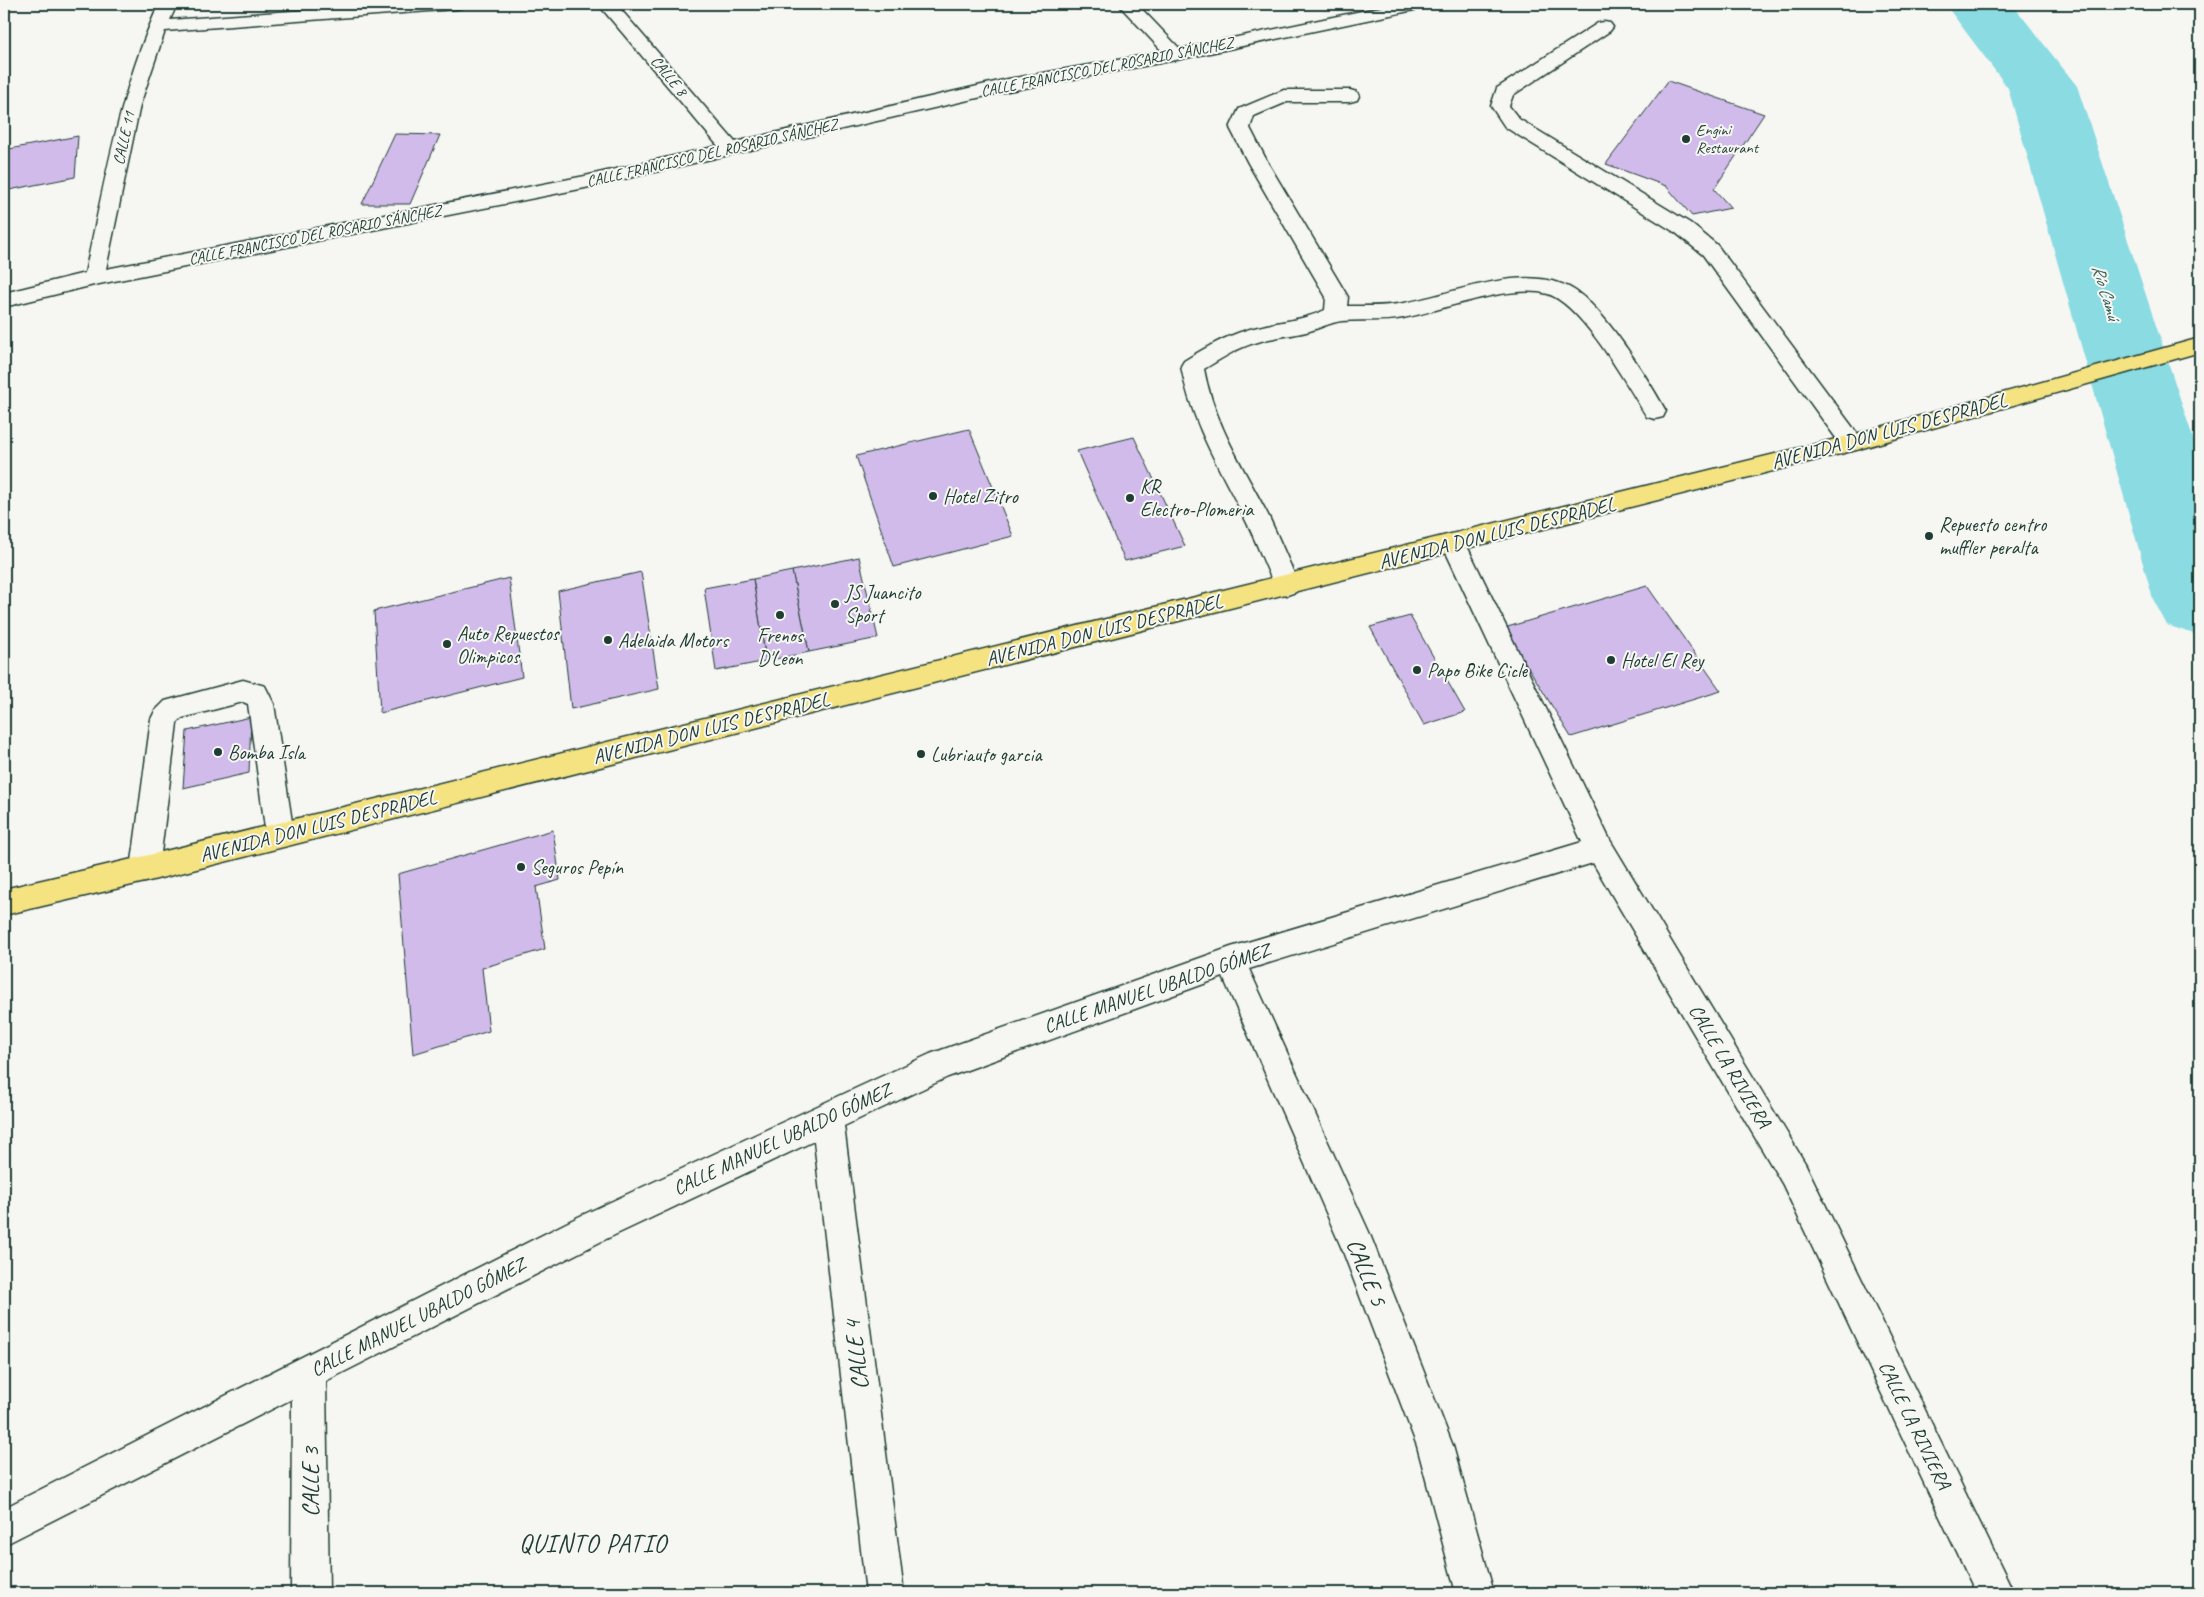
<svg xmlns="http://www.w3.org/2000/svg" width="2204" height="1597" font-family="Caveat,sans-serif">
<rect width="100%" height="100%" fill="#f6f6f2"/>
<filter id="ink" filterUnits="userSpaceOnUse"><feTurbulence type="fractalNoise" baseFrequency=".02" numOctaves="2"/><feDisplacementMap in="SourceGraphic" scale="10" xChannelSelector="R" yChannelSelector="G"/><feConvolveMatrix kernelMatrix="1 2 1 2 8 2 1 2 1" color-interpolation-filters="sRGB"/></filter>
<g filter="url(#ink)">
<g fill="none" stroke-linecap="round" stroke-linejoin="round">
<path fill="#8adbe2" fill-rule="evenodd" d="M 1945,4 L 2012,4 L 2077,86 L 2200,459 L 2200,636 L 2167,625 L 2153,599 L 2008,88 Z"/>
</g>
<g fill="#d1bbeb" stroke="#1f3d34">
<path d="M 1668,81 L 1764,114 L 1714,189 L 1731,208 L 1692,216 L 1666,186 L 1606,164 Z"/>
<path d="M 395,134 L 440,135 L 410,204 L 362,204 Z"/>
<path d="M 78,136 L 75,177 L 4,191 L 4,150 Z"/>
<path d="M 969,429 L 1013,536 L 894,567 L 856,456 Z"/>
<path d="M 1134,437 L 1185,546 L 1125,561 L 1077,451 Z"/>
<path d="M 859,557 L 878,638 L 809,652 L 792,571 Z"/>
<path d="M 792,571 L 809,652 L 766,661 L 753,579 Z"/>
<path d="M 641,572 L 659,689 L 571,709 L 558,591 Z"/>
<path d="M 509,578 L 522,677 L 380,713 L 374,611 Z"/>
<path d="M 753,579 L 766,661 L 716,671 L 704,588 Z"/>
<path d="M 1647,586 L 1721,691 L 1571,737 L 1504,628 Z"/>
<path d="M 1410,616 L 1465,712 L 1424,725 L 1370,627 Z"/>
<path d="M 251,717 L 249,773 L 183,788 L 187,731 Z"/>
<path d="M 553,830 L 560,880 L 536,887 L 545,949 L 482,968 L 489,1031 L 413,1054 L 398,874 Z"/>
</g>
<g fill="none" stroke-linecap="round" stroke-linejoin="round">
<g stroke="#1f3d34" stroke-width="3">
<g id="minor">
<path d="M 159,4 L 177,4 L 170,20 L 387,4 L 465,4 L 462,8 L 456,9 L 165,31 L 140,105 L 106,269 L 585,176 L 718,146 L 598,4 L 616,4 L 735,142 L 1008,79 L 1163,52 L 1118,4 L 1137,4 L 1180,49 L 1395,4 L 1428,4 L 1425,8 L 1419,9 L 1176,60 L 1008,91 L 585,188 L 94,285 L 4,307 L 4,293 L 85,273 C 105,182 120,89 159,4 Z"/>
<path d="M 1604,22 L 1610,23 L 1613,27 L 1610,31 L 1513,95 L 1509,106 L 1519,119 L 1690,223 L 1717,245 L 1860,437 L 1864,443 L 1860,449 L 1852,451 L 1844,449 L 1703,255 L 1676,233 L 1505,127 L 1491,106 L 1497,88 L 1598,23 Z"/>
<path d="M 1284,90 L 1350,90 L 1357,92 L 1359,96 L 1357,100 L 1350,102 L 1287,102 L 1254,116 L 1250,128 L 1268,163 L 1348,297 L 1347,306 C 1366,306 1385,307 1404,303 C 1454,294 1527,261 1574,290 C 1605,309 1648,379 1666,411 L 1663,417 L 1655,419 L 1647,417 C 1627,385 1583,306 1548,294 C 1511,283 1441,311 1403,318 C 1383,322 1362,319 1342,321 C 1331,322 1318,329 1306,332 C 1290,336 1273,337 1258,342 C 1238,347 1221,359 1204,369 C 1214,423 1243,467 1268,515 C 1279,538 1289,562 1299,585 L 1296,592 L 1287,595 L 1278,592 C 1265,567 1256,540 1243,515 C 1218,466 1191,421 1181,366 L 1184,361 C 1208,346 1231,333 1258,327 C 1281,321 1304,320 1325,310 L 1326,297 L 1248,163 L 1230,128 L 1239,109 Z"/>
<path d="M 1454,535 L 1463,537 L 1466,544 L 1610,840 L 1805,1163 L 2014,1593 L 1976,1593 L 1783,1185 L 1593,863 L 1249,969 L 1369,1232 L 1453,1446 L 1494,1593 L 1456,1593 L 1417,1446 L 1342,1249 L 1223,977 L 948,1077 L 844,1126 L 904,1593 L 866,1593 L 814,1141 L 602,1241 L 326,1381 L 329,1593 L 291,1593 L 292,1399 L 4,1545 L 4,1508 L 578,1217 L 930,1054 L 1231,947 L 1582,842 L 1442,544 L 1445,537 Z"/>
<path d="M 243,680 L 265,686 L 274,704 L 294,835 L 290,844 L 280,847 L 270,844 L 266,835 L 248,704 L 243,702 L 182,718 L 177,723 L 159,869 L 155,878 L 145,882 L 135,878 L 131,869 L 151,719 L 155,711 L 165,701 Z"/>
</g>
</g>
<g stroke="#1f3d34" stroke-width="3">
<path id="major" d="M 2200,338 L 2200,352 L 1852,451 L 145,882 L 4,915 L 4,889 L 145,856 L 1852,435 Z"/>
</g>
<use href="#minor" fill="#f6f6f2" fill-rule="evenodd"/>
<use href="#major" fill="#f5e382" fill-rule="evenodd"/>
</g>
</g>
<g fill="#1f3d34" stroke="#f6f6f2" stroke-width="2">
<circle cx="1686" cy="139" r="5"/>
<circle cx="933" cy="496" r="5"/>
<circle cx="1130" cy="498" r="5"/>
<circle cx="1929" cy="536" r="5"/>
<circle cx="835" cy="604" r="5"/>
<circle cx="780" cy="615" r="5"/>
<circle cx="608" cy="640" r="5"/>
<circle cx="447" cy="644" r="5"/>
<circle cx="1611" cy="660" r="5"/>
<circle cx="1417" cy="670" r="5"/>
<circle cx="218" cy="752" r="5"/>
<circle cx="921" cy="754" r="5"/>
<circle cx="521" cy="867" r="5"/>
</g>
<g text-anchor="middle" dominant-baseline="central" stroke-width="4" stroke-linejoin="round" paint-order="stroke">
<g font-size="16" fill="#1f3d34" stroke="#f6f6f2">
<text transform="translate(1107 67) rotate(-11)">CALLE FRANCISCO DEL ROSARIO SÁNCHEZ</text>
<text transform="translate(669 76) rotate(50)">CALLE 8</text>
<text transform="translate(124 138) rotate(-78)">CALLE 11</text>
<text transform="translate(712 153) rotate(-13)">CALLE FRANCISCO DEL ROSARIO SÁNCHEZ</text>
<text transform="translate(315 235) rotate(-11)">CALLE FRANCISCO DEL ROSARIO SÁNCHEZ</text>
</g>
<g font-size="16" fill="#1f3d34" stroke="#f6f6f2" text-anchor="start">
<text x="1696" y="130">Engini<tspan x="1696" dy="18">Restaurant</tspan></text>
</g>
<g font-size="18" font-style="italic" fill="#345d57" stroke="#f6f6f2">
<text transform="translate(2106 292) rotate(73)">Río Camú</text>
</g>
<g font-size="20" fill="#1f3d34" stroke="#f6f6f2">
<text transform="translate(1889 431) rotate(-15)">AVENIDA DON LUIS DESPRADEL</text>
<text transform="translate(1497 533) rotate(-14)">AVENIDA DON LUIS DESPRADEL</text>
<text transform="translate(1104 630) rotate(-14)">AVENIDA DON LUIS DESPRADEL</text>
<text transform="translate(711 728) rotate(-14)">AVENIDA DON LUIS DESPRADEL</text>
<text transform="translate(318 826) rotate(-14)">AVENIDA DON LUIS DESPRADEL</text>
<text transform="translate(1157 988) rotate(-19)">CALLE MANUEL UBALDO GÓMEZ</text>
<text transform="translate(1730 1066) rotate(59)">CALLE LA RIVIERA</text>
<text transform="translate(782 1139) rotate(-25)">CALLE MANUEL UBALDO GÓMEZ</text>
<text transform="translate(418 1317) rotate(-27)">CALLE MANUEL UBALDO GÓMEZ</text>
<text transform="translate(1915 1425) rotate(64)">CALLE LA RIVIERA</text>
</g>
<g font-size="20" fill="#1f3d34" stroke="#f6f6f2" text-anchor="start">
<text x="1140" y="486">KR<tspan x="1140" dy="23">Electro-Plomeria</tspan></text>
<text x="943" y="496">Hotel Zitro</text>
<text x="1939" y="524">Repuesto centro<tspan x="1939" dy="23">muffler peralta</tspan></text>
<text x="845" y="592">JS Juancito<tspan x="845" dy="23">Sport</tspan></text>
<text x="457" y="633">Auto Repuestos<tspan x="457" dy="23">Olimpicos</tspan></text>
<text x="780" y="635" text-anchor="middle">Frenos<tspan x="780" dy="23">D'Leon</tspan></text>
<text x="618" y="640">Adelaida Motors</text>
<text x="1621" y="660">Hotel El Rey</text>
<text x="1427" y="670">Papo Bike Cicle</text>
<text x="228" y="752">Bomba Isla</text>
<text x="931" y="754">Lubriauto garcia</text>
<text x="531" y="867">Seguros Pepín</text>
</g>
<g font-size="24" fill="#1f3d34" stroke="#f6f6f2">
<text transform="translate(1367 1272) rotate(68)">CALLE 5</text>
<text transform="translate(856 1355) rotate(-97)">CALLE 4</text>
<text transform="translate(310 1482) rotate(-90)">CALLE 3</text>
</g>
<g font-size="25" letter-spacing="1" fill="#1f3d34" stroke="#f6f6f2">
<text x="593" y="1544">QUINTO PATIO</text>
</g>
</g>
<rect width="2204" height="1597" fill="none" stroke="#f6f6f2" stroke-width="20"/>
<rect x="10" y="10" width="2184" height="1577" fill="none" stroke="#1f3d34" stroke-width="2" filter="url(#ink)"/>
</svg>
